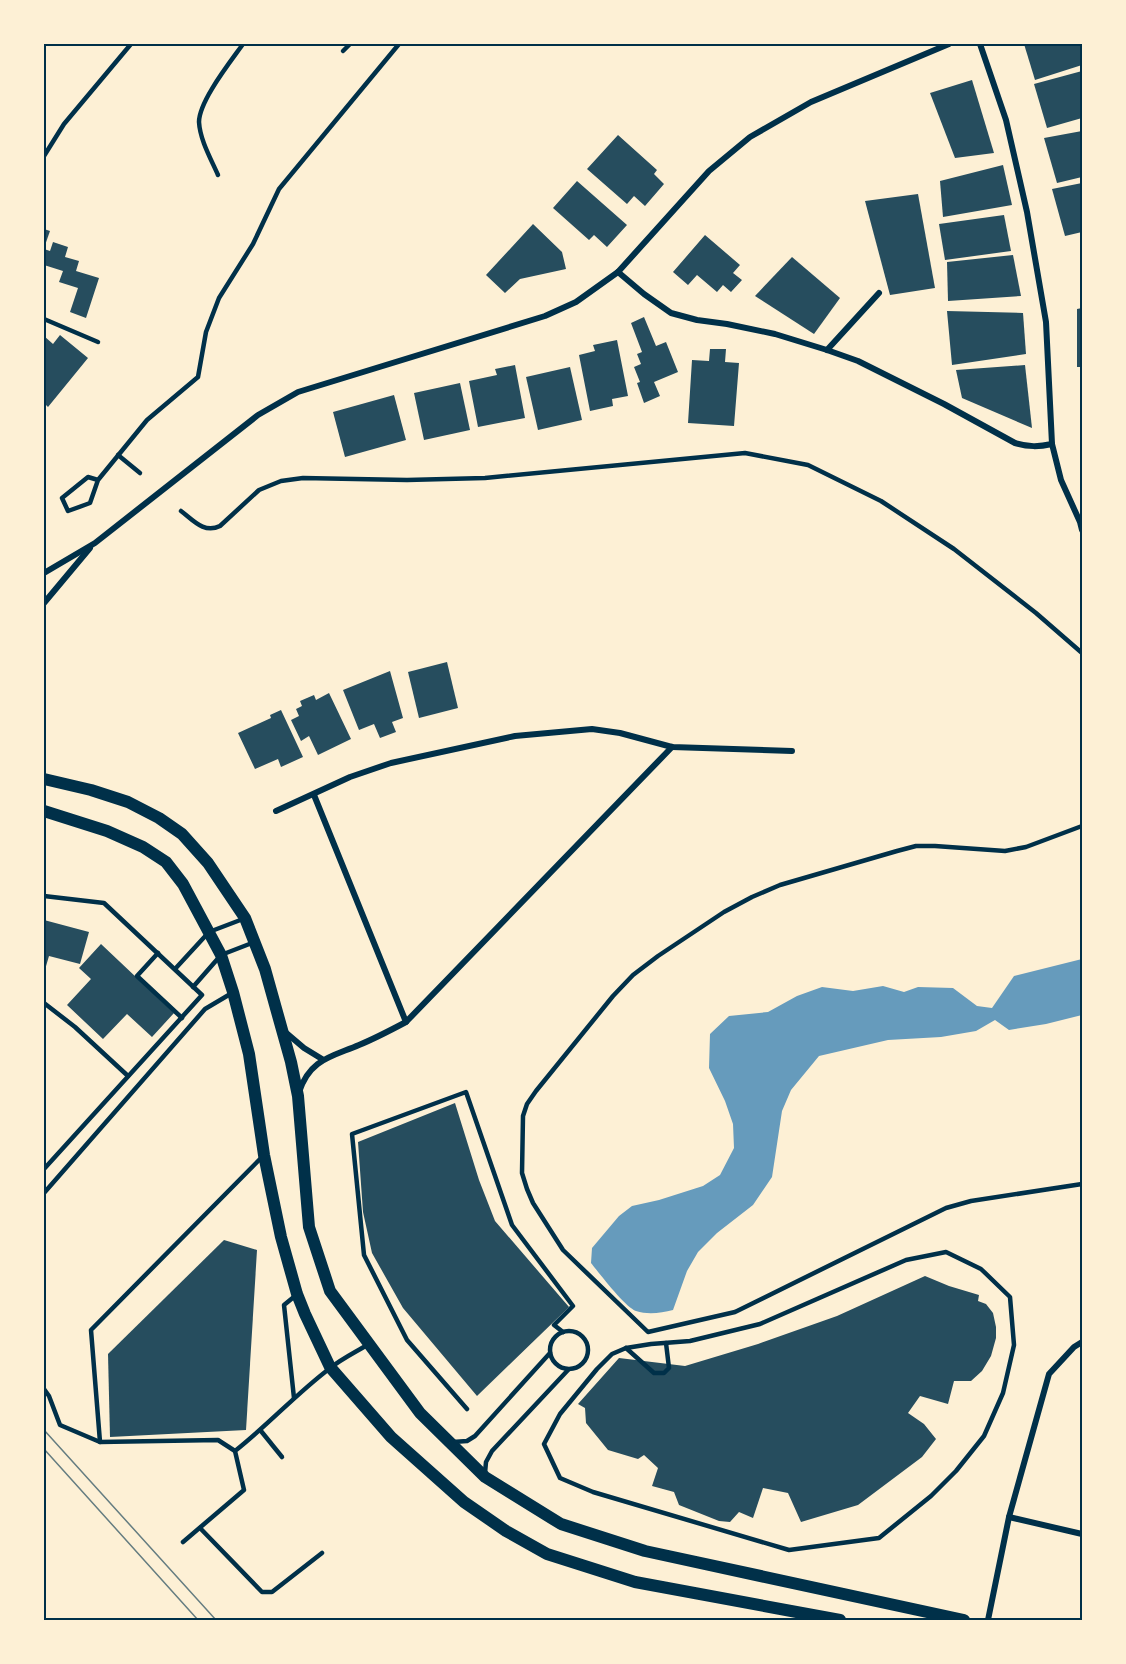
<svg xmlns="http://www.w3.org/2000/svg" width="1126" height="1664" font-family="Georgia,serif">
<rect width="100%" height="100%" fill="#fdf0d5"/>
<path fill="#669bbc" d="M 1082,959 L 1082,1015 L 1046,1024 L 1009,1030 L 995,1020 L 976,1031 L 941,1037 L 888,1040 L 819,1056 L 791,1090 L 782,1111 L 772,1177 L 753,1205 L 717,1233 L 698,1252 L 687,1271 L 673,1310 C 661,1313 648,1315 636,1311 C 625,1307 599,1273 591,1263 L 592,1248 L 619,1216 L 632,1206 L 659,1200 L 703,1186 L 720,1175 L 734,1148 L 733,1124 L 725,1101 L 709,1068 L 710,1034 L 729,1016 L 768,1012 L 797,996 L 822,987 L 853,991 L 883,986 L 904,992 L 918,987 L 953,988 L 977,1006 L 992,1008 L 1014,976 Z"/>
<g fill="#264d5e">
<path d="M 1024,44 L 1082,44 L 1082,65 L 1035,80 Z"/>
<path d="M 1082,71 L 1082,118 L 1047,128 L 1034,84 Z"/>
<path d="M 972,80 L 994,153 L 955,158 L 930,93 Z"/>
<path d="M 1082,131 L 1082,177 L 1057,183 L 1044,138 Z"/>
<path d="M 618,135 L 657,170 L 654,174 L 664,184 L 645,206 L 634,196 L 627,204 L 587,169 Z"/>
<path d="M 1003,165 L 1012,205 L 943,217 L 940,181 Z"/>
<path d="M 577,181 L 627,225 L 607,247 L 594,235 L 589,240 L 553,208 Z"/>
<path d="M 1082,183 L 1082,232 L 1065,236 L 1052,189 Z"/>
<path d="M 918,194 L 935,288 L 890,295 L 865,201 Z"/>
<path d="M 1004,215 L 1011,251 L 945,260 L 939,224 Z"/>
<path d="M 533,224 L 562,252 L 566,269 L 520,279 L 505,293 L 486,275 Z"/>
<path d="M 44,229 L 50,231 L 44,248 Z"/>
<path d="M 705,235 L 740,265 L 733,273 L 742,280 L 731,292 L 723,285 L 717,292 L 697,275 L 688,285 L 673,272 Z"/>
<path d="M 53,242 L 68,247 L 65,257 L 79,261 L 76,271 L 99,278 L 86,318 L 70,312 L 78,288 L 59,282 L 63,271 L 44,265 L 44,249 L 50,251 Z"/>
<path d="M 1013,255 L 1021,296 L 948,301 L 947,262 Z"/>
<path d="M 792,257 L 840,298 L 814,334 L 755,296 Z"/>
<path d="M 1082,308 L 1082,367 L 1077,367 L 1077,309 Z"/>
<path d="M 947,311 L 1023,313 L 1026,354 L 952,365 Z"/>
<path d="M 644,317 L 656,346 L 666,342 L 678,372 L 654,382 L 660,396 L 644,403 L 637,383 L 640,382 L 634,367 L 641,364 L 637,354 L 642,352 L 631,323 Z"/>
<path d="M 60,335 L 88,358 L 48,407 L 44,403 L 44,336 L 53,344 Z"/>
<path d="M 617,340 L 628,396 L 612,399 L 613,406 L 590,411 L 579,355 L 595,351 L 593,345 Z"/>
<path d="M 710,349 L 726,349 L 725,362 L 739,363 L 734,426 L 688,423 L 692,360 L 709,361 Z"/>
<path d="M 515,365 L 525,418 L 478,427 L 469,381 L 497,375 L 495,369 Z"/>
<path d="M 1025,365 L 1032,428 L 962,398 L 956,370 Z"/>
<path d="M 570,367 L 582,420 L 538,430 L 526,377 Z"/>
<path d="M 460,383 L 470,430 L 424,440 L 414,393 Z"/>
<path d="M 394,395 L 406,440 L 345,457 L 333,412 Z"/>
<path d="M 447,662 L 458,708 L 419,718 L 408,672 Z"/>
<path d="M 390,671 L 403,718 L 392,722 L 396,732 L 380,738 L 374,724 L 359,730 L 343,690 Z"/>
<path d="M 329,693 L 351,739 L 318,755 L 309,736 L 301,741 L 291,720 L 299,716 L 296,709 L 302,706 L 300,701 L 314,695 L 316,700 Z"/>
<path d="M 281,710 L 303,757 L 281,767 L 278,759 L 255,769 L 238,733 L 271,718 L 270,715 Z"/>
<path d="M 44,920 L 89,932 L 80,964 L 49,956 L 44,973 Z"/>
<path d="M 101,944 L 174,1013 L 152,1037 L 127,1014 L 103,1039 L 67,1005 L 91,979 L 79,968 Z"/>
<path d="M 455,1103 L 479,1180 L 495,1221 L 569,1307 L 477,1396 L 403,1308 L 372,1253 L 363,1212 L 358,1142 Z"/>
<path d="M 224,1240 L 257,1250 L 246,1430 L 110,1437 L 108,1354 Z"/>
<path d="M 925,1276 L 949,1286 L 979,1295 L 978,1301 L 986,1304 L 993,1313 L 996,1327 L 996,1338 L 991,1356 L 982,1371 L 971,1381 L 954,1381 L 948,1404 L 920,1396 L 908,1413 L 924,1424 L 936,1439 L 922,1457 L 858,1505 L 801,1522 L 788,1493 L 763,1488 L 753,1518 L 739,1512 L 730,1522 L 719,1521 L 679,1505 L 674,1492 L 652,1486 L 658,1468 L 644,1455 L 638,1459 L 608,1450 L 586,1423 L 585,1408 L 578,1404 L 619,1358 L 685,1366 L 758,1344 L 837,1316 Z"/>
</g>
<g fill="none" stroke-linecap="round" stroke-linejoin="round">
<g stroke="#003049" stroke-width="4.5">
<path d="M 343,51 L 350,44"/>
<path d="M 44,156 L 64,124 L 131,44"/>
<path d="M 218,175 C 211,159 200,140 199,122 C 199,101 231,61 243,44"/>
<path d="M 44,319 L 98,342"/>
<path d="M 118,455 L 140,473"/>
<path d="M 98,480 L 88,477 L 62,498 L 68,511 L 90,503 L 98,480 L 147,420 L 198,377 L 206,332 L 219,298 L 253,244 L 279,189 L 399,44"/>
<path d="M 181,511 C 193,520 204,534 220,526 L 259,490 L 281,481 L 303,478 L 407,480 L 485,478 L 745,453 L 808,465 L 881,501 L 954,549 L 1036,613 L 1082,653"/>
<path d="M 1082,826 L 1026,847 L 1005,851 L 935,846 L 916,846 L 897,851 L 780,885 L 752,897 L 724,912 L 658,956 L 633,975 L 613,996 L 536,1091 L 527,1104 L 523,1116 L 522,1173 L 527,1189 L 533,1203 L 563,1250 L 648,1332 L 735,1312 L 946,1208 L 971,1201 L 1082,1184"/>
<path d="M 44,896 L 104,903 L 202,995 L 44,1169"/>
<path d="M 158,953 L 137,976 L 182,1018"/>
<path d="M 175,969 L 209,932 L 243,919"/>
<path d="M 193,987 L 221,955 L 252,943"/>
<path d="M 44,1003 L 75,1027 L 128,1076"/>
<path d="M 44,1193 L 205,1009 L 232,993"/>
<path d="M 946,1252 L 981,1269 L 1010,1297 L 1014,1345 L 1003,1393 L 984,1436 L 956,1471 L 931,1496 L 879,1538 L 789,1550 L 593,1492 L 560,1478 L 544,1444 L 560,1414 L 597,1369 L 612,1354 L 626,1348 L 651,1344 L 690,1341 L 760,1324 L 906,1260 Z"/>
<circle cx="569" cy="1350" r="19"/>
<path d="M 626,1348 L 654,1373 L 664,1373 L 669,1368 L 666,1343"/>
<path d="M 44,1389 L 49,1396 L 60,1425 L 100,1442 L 218,1440 L 235,1451"/>
<path d="M 294,1398 L 284,1305 L 295,1296"/>
<path d="M 467,1409 L 407,1340 L 364,1255 L 352,1134 L 466,1092 L 512,1225 L 573,1306 L 554,1325 L 563,1332"/>
<path d="M 261,1431 L 282,1457"/>
<path d="M 100,1442 L 91,1330 L 263,1156"/>
<path d="M 453,1442 L 467,1441 L 475,1436 L 550,1353"/>
<path d="M 485,1473 L 486,1462 L 492,1451 L 568,1370"/>
<path d="M 200,1528 L 262,1592 L 272,1592 L 322,1553"/>
<path d="M 183,1542 L 244,1490 L 235,1451 C 268,1425 296,1394 329,1369 C 341,1359 356,1352 369,1344"/>
</g>
<g stroke="#003049" stroke-width="6">
<path d="M 618,272 L 644,294 L 671,313 L 697,320 L 727,324 L 775,334 L 827,350 L 858,361 L 944,404 L 1015,443 C 1029,447 1038,447 1052,444 L 1046,322 L 1027,212 L 1006,120 L 980,44"/>
<path d="M 827,350 L 879,293"/>
<path d="M 1052,444 L 1061,480 L 1080,522 L 1082,530"/>
<path d="M 44,573 L 95,543 L 258,415 L 298,392 L 545,316 L 576,302 L 618,272 L 709,171 L 750,137 L 811,102 L 949,44"/>
<path d="M 44,603 L 90,548"/>
<path d="M 314,795 L 406,1022"/>
<path d="M 276,811 L 350,777 L 391,763 L 515,736 L 592,729 L 620,733 L 672,747 L 792,751"/>
<path d="M 284,1031 L 304,1048 L 322,1059"/>
<path d="M 299,1092 C 310,1059 331,1057 359,1045 C 376,1038 391,1030 406,1022 L 672,747"/>
<path d="M 1009,1517 L 1082,1534"/>
<path d="M 988,1620 L 1009,1517 L 1049,1374 L 1074,1347 L 1082,1342"/>
</g>
<g stroke="#003049" stroke-width="12">
<path d="M 44,779 L 91,790 L 128,802 L 159,818 L 182,834 L 208,863 L 245,918 L 265,969 L 291,1062 L 298,1096 L 309,1227 L 330,1291 L 420,1413 L 485,1477 L 561,1524 L 645,1551 L 964,1620"/>
<path d="M 44,811 L 107,831 L 143,847 L 166,862 L 183,884 L 221,955 L 233,992 L 249,1054 L 264,1155 L 281,1237 L 297,1294 L 305,1314 L 330,1367 L 391,1437 L 464,1502 L 506,1531 L 547,1554 L 635,1582 L 840,1620"/>
</g>
<g stroke="#657d81" stroke-width="1.5">
<path d="M 44,1430 L 216,1620"/>
<path d="M 44,1449 L 198,1620"/>
</g>
</g>
<rect width="1126" height="1664" fill="none" stroke="#fdf0d5" stroke-width="90"/>
<rect x="45" y="45" width="1036" height="1574" fill="none" stroke="#003049" stroke-width="2"/>
</svg>
